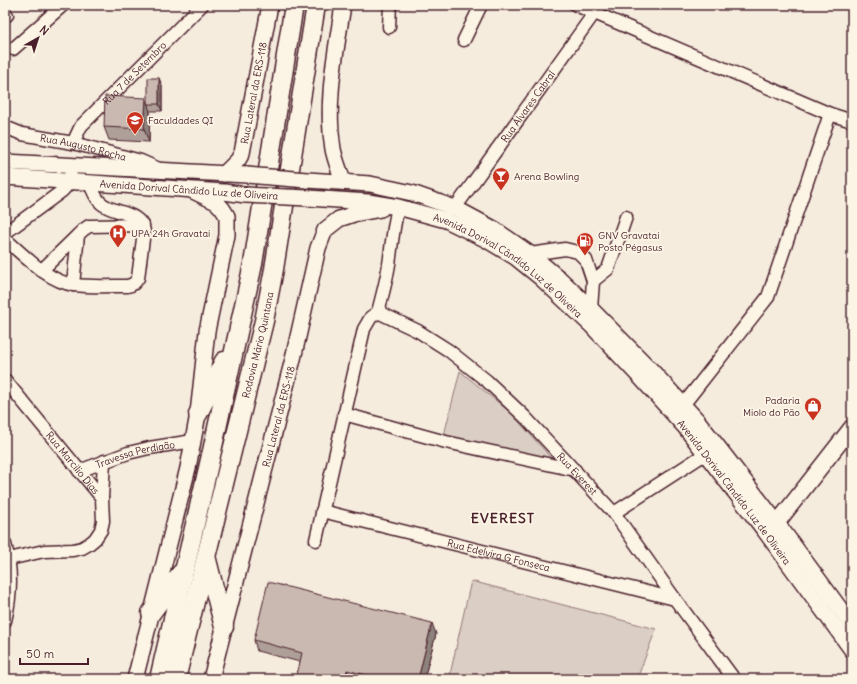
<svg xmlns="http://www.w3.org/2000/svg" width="857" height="684" font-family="Delius,sans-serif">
<rect width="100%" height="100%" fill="#f5ecde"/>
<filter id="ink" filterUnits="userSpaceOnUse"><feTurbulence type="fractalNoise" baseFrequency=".025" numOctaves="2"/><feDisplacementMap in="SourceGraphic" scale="8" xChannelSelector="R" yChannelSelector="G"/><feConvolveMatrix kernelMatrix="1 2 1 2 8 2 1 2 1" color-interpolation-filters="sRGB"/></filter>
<g filter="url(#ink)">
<g fill="#dbcec4" stroke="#927678">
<path d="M 460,371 L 512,414 L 553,460 L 444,435 Z"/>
<path d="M 471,581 L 656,629 L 637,679 L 449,679 Z"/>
</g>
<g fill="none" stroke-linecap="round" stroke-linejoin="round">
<g stroke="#4a1f2b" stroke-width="15">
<g id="minor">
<path d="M 576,5 L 830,114 L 852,121"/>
<path d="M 5,13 L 7,15"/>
<path d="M 389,27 L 390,5"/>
<path d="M 464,40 L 481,5"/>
<path d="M 13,49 L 63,5"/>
<path id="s1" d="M 5,127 L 22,134 L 73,143 L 141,161 L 159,169"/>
<path id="s2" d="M 73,143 L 81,126 L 202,5"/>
<path id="s3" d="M 455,208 L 600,5"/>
<path d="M 5,233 L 62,191 L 70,182 L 71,166"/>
<path d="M 5,239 C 25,256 47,281 74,285 C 91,287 110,286 127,286 C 133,285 135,283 138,278 L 144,231 C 141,211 113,214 101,203 C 95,198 93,189 89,183"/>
<path d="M 530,254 L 565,249 L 578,252 L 586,260 L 593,281 L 591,309"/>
<path d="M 42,270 L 78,235"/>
<path d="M 593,281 L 608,269 L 626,217"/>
<path d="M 73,285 L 78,235 L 83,230 L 89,226 L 143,225"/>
<path id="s4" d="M 378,312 L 418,331 L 448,350 L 487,381 L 525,417 L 614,513 L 675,599 L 734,679"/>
<path d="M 378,312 C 383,293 388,275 390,257 C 392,240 394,224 398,207"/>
<path id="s5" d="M 5,380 L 102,498"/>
<path d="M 683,405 L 768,297 L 830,114"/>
<path d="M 344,414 L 446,442 L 575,470"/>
<path id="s6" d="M 79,471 L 128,453 L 149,448 L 193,441"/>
<path id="s7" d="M 322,511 L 675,599"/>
<path d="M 614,513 L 705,454"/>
<path d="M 316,540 L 364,329 L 371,317 L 378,312"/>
<path d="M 5,544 C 12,569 11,596 5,621"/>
<path d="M 9,559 L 44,551 L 73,550 L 82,548 L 89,544 L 95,539 L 101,530 L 103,521 L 102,498 L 104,461"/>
</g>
</g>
<g stroke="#4a1f2b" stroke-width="18">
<g id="major">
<path d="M 343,5 C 336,53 325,101 333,149 C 335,160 340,171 343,182"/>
<path d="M 5,162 L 247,175"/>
<path id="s8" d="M 224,174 L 238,160 L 242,153 L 270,5"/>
<path d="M 5,177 L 224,192 L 246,195"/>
<path d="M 307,180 L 370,184 L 412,193 L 455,208 L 494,229 L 530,254 L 561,280 L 591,309 L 651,370 L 697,420 L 777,523 L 852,625"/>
<path id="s9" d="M 308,198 L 368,202 L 398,207 L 446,220 L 487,240 L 515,257 L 541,278 L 592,326 L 641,378 L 685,427 L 765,531 L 852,650"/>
<path d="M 769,528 L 777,523 L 852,427"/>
<path d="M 135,679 L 188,468 L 198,414 L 207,331 L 227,235 L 227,216 L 222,208 L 216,202 L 193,191"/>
<path id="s10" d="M 211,679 L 293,359 L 318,248 L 325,230 L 339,219 L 354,214 L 381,209"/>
</g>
</g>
<g stroke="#4a1f2b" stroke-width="21">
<g id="highway">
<path d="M 198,414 L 224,361"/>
<path d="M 207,560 L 224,627"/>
<path d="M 151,613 L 181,573"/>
<path d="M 159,679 L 212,451 L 253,264 L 294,5"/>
<path id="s11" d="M 176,679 L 264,321 L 274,269 L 316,5"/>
</g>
</g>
<use href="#minor" stroke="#fcf5e5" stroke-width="12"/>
<use href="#major" stroke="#fcf5e5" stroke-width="15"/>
<use href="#highway" stroke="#fcf5e5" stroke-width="18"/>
<g stroke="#4a1f2b" stroke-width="18" stroke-linecap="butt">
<g id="major-bridge">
<path d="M 247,175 L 307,180"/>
<path d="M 246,195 L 308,198"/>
</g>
</g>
<use href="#major-bridge" stroke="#fcf5e5" stroke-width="15"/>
</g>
<g fill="#ae9f98" stroke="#4a1f2b">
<path d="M 162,85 L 162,111 L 150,111 L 149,142 L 109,140 L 104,127 L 148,104 Z"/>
<path d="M 436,634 L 424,679 L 296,679 L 300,662 L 257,651 L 254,640 Z"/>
</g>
<g fill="#8d827c" stroke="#4a1f2b">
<path d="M 159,78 L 162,85 L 162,111 L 159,104 Z"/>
<path d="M 146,98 L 150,112 L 149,142 L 144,129 Z"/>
<path d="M 432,623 L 436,634 L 424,679 L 418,679 Z"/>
<path d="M 347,670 L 350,679 L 345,679 Z"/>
</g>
<g fill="#cab9b1" stroke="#4a1f2b">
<rect x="148" y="78" width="11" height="26"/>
<path d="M 105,96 L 146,98 L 144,129 L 104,127 Z"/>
<path d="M 268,582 L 432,623 L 418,679 L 382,679 L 347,670 L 345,679 L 296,679 L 302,653 L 254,640 Z"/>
</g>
</g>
<defs>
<g id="university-pin" transform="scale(0.9)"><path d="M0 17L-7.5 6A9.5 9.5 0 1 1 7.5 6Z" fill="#c8321e" stroke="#fcf5e5"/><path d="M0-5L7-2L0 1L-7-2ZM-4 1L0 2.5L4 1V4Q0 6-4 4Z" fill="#fff"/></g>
<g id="bar-pin" transform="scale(0.9)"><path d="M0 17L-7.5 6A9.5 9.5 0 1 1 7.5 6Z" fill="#c8321e" stroke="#fcf5e5"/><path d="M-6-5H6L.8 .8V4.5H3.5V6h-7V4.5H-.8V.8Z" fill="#fff"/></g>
<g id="hospital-pin" transform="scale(0.9)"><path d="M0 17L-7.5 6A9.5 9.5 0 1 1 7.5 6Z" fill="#c8321e" stroke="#fcf5e5"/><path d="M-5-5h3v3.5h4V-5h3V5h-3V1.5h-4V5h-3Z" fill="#fff"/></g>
<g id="fuel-pin" transform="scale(0.9)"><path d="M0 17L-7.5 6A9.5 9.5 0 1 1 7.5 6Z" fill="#c8321e" stroke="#fcf5e5"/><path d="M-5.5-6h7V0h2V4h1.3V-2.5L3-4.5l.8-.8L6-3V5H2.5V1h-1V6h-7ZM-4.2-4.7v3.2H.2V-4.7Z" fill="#fff"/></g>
<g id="shop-pin" transform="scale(0.9)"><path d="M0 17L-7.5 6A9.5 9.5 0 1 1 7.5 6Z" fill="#c8321e" stroke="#fcf5e5"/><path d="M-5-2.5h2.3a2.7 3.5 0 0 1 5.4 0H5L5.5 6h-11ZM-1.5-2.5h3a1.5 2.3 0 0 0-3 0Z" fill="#fff"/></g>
</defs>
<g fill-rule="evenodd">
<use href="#university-pin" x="135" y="120"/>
<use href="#bar-pin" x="501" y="176"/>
<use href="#hospital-pin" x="118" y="233"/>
<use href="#fuel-pin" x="585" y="241"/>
<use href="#shop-pin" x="813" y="406"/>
</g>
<g text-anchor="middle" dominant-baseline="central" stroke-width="3.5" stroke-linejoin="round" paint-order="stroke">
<g font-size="10" fill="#4a1f2b" stroke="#fcf5e5">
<text stroke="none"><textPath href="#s2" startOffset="94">Rua 7 de Setembro</textPath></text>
<text stroke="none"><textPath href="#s8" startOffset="89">Rua Lateral da ERS-118</textPath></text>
<text stroke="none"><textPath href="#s3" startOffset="125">Rua Álvares Cabral</textPath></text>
<text stroke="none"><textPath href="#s1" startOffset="81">Rua Augusto Rocha</textPath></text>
<text transform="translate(189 190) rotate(4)">Avenida Dorival Cândido Luz de Oliveira</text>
<text stroke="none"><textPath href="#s9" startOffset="217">Avenida Dorival Cândido Luz de Oliveira</textPath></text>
<text stroke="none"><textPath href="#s11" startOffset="344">Rodovia Mário Quintana</textPath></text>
<text stroke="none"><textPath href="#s10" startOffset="271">Rua Lateral da ERS-118</textPath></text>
<text stroke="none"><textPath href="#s6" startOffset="59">Travessa Perdigão</textPath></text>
<text stroke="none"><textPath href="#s5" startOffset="107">Rua Marcilio Dias</textPath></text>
<text stroke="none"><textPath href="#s4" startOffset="259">Rua Everest</textPath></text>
<text stroke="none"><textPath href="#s9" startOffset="541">Avenida Dorival Cândido Luz de Oliveira</textPath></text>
<text stroke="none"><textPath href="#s7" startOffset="182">Rua Edelvira G Fonseca</textPath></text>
</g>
<g font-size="10" fill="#4a1f2b" stroke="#fcf5e5" text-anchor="start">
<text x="148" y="120">Faculdades QI</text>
<text x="514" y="176">Arena Bowling</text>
<text x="131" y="233">UPA 24h Gravataí</text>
<text x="598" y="235">GNV Gravataí<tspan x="598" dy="12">Posto Pégasus</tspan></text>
<text x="800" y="400" text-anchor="end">Padaria<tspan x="800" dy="12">Miolo do Pão</tspan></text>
</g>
<g font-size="14" font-weight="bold" letter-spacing="1" fill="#4a1f2b" stroke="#fcf5e5">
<text x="503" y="518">EVEREST</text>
</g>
</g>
<rect width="857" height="684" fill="none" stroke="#fcf5e5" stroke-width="20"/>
<rect x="10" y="10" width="837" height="664" fill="none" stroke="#4a1f2b" stroke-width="1.5" filter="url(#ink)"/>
<g transform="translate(38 38) rotate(39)" stroke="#fcf5e5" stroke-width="3" paint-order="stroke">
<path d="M0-3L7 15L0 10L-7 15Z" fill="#4a1f2b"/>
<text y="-6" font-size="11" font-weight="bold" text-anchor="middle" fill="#4a1f2b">N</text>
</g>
<path d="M20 658v6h68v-6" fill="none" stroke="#4a1f2b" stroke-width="2"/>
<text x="26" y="658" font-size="12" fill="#4a1f2b" stroke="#fcf5e5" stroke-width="3" paint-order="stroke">50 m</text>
</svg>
